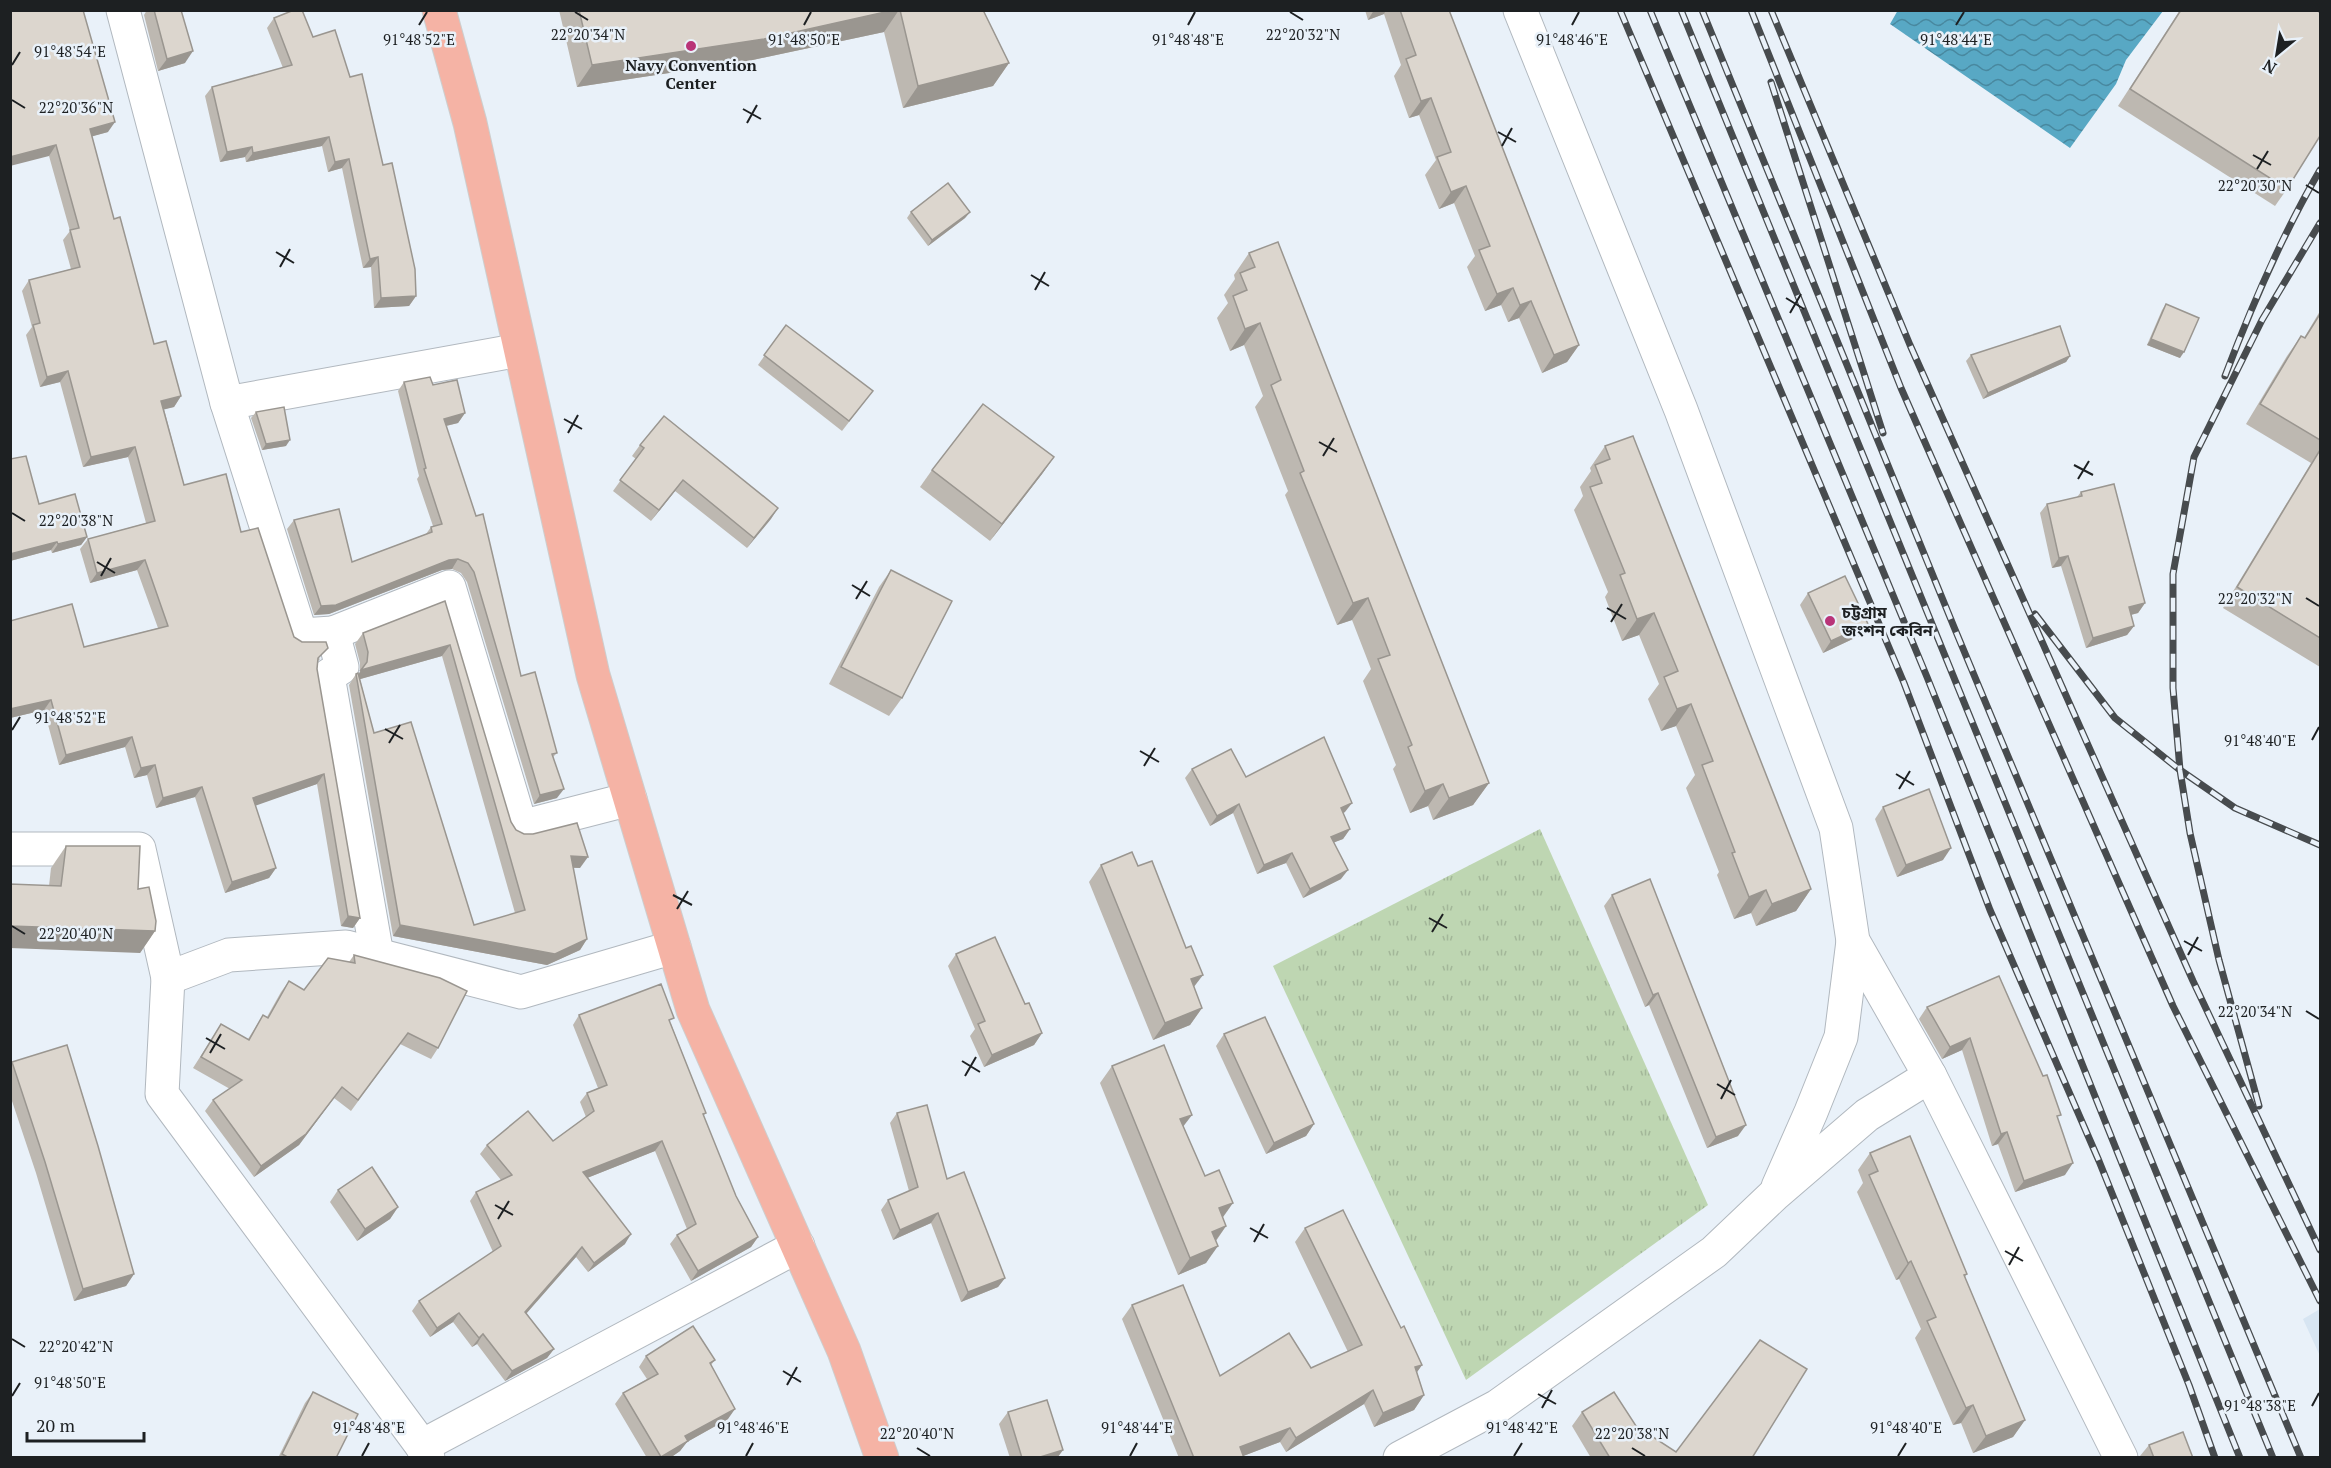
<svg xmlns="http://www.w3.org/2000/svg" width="2331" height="1468" font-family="'PT Serif','Noto Sans Bengali',serif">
<defs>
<pattern id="park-tufts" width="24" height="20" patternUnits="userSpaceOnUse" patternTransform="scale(1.5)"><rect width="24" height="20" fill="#bed6b2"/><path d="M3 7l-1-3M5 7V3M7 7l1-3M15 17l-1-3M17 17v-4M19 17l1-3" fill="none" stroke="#a3b799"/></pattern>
<pattern id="water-waves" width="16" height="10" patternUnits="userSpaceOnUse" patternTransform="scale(1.5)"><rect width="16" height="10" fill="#58a8c4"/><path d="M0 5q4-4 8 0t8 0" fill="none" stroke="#48889f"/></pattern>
</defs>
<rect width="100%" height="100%" fill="#e9f1f9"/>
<path fill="#d7e5f2" d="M 2320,1309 L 2320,1356 L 2303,1319 Z"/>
<path fill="url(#park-tufts)" d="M 1540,829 L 1708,1205 L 1466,1380 L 1273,966 Z"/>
<path fill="url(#water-waves)" d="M 1898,10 L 2163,10 L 2163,11 L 2126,60 L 2116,84 L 2070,148 L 1890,24 Z"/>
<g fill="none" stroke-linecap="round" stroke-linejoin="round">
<g stroke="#b1b8bf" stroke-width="35">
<g id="minor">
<path d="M 123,10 L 227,403 L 520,350"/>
<path d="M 227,403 L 301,635 L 333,633 L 342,667 L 328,676 L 377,955"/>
<path d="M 333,633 L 449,587 L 521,827 L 630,799"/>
<path d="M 10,849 L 139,849 L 168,978 L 229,955 L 346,947 L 521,992 L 674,947"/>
<path d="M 168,978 L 162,1094 L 422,1446 L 428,1458"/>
<path d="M 1930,1076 L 2121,1458"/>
<path d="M 1778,1187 L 1811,1112 L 1841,1037 L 1853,941"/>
<path d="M 422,1446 L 798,1246"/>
<path d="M 1400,1458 L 1498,1406 L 1714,1252 L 1774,1195 L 1867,1115 L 1930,1076 L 1853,941 L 1836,828 L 1681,410 L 1520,10"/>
</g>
</g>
<g stroke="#cdcece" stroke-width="35">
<path id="major" d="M 439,10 L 470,123 L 593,675 L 693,1010 L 844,1351 L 882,1458"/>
</g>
<use href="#minor" stroke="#fff" stroke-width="33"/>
<use href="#major" stroke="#f5b3a5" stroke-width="33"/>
<g stroke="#474b4e" stroke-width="7">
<g id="rail">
<path d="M 1620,10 L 1904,683 L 1990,910 L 2099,1161 L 2189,1385 L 2215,1458"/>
<path d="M 1650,10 L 1927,677 L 2240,1458"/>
<path d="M 1681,10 L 2273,1458"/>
<path d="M 1702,10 L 1954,627 L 2301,1458"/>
<path d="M 1751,10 L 1901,388 L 2173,1006 L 2320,1301"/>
<path d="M 1771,10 L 1910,345 L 2193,981 L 2320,1250"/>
<path d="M 1771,82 L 1883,433"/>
<path d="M 2225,376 C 2252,305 2282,235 2320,170"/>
<path d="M 2035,614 L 2115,718 L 2180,770 L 2235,808 L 2320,845"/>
<path d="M 2259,1106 L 2219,960 L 2190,833 L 2180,770 L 2173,688 L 2173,574 L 2194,457 L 2262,320 L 2320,223"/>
</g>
</g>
<use href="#rail" stroke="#e9f1f9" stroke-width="4.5" stroke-dasharray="14" stroke-linecap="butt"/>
</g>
<g fill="#bdb8b1" fill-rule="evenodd">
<path d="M 10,10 L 108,132 L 92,136 L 114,219 L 154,344 L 181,396 L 174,407 L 164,409 L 184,485 L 241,532 L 294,637 L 320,659 L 318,661 L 317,669 L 360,918 L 353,928 L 341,926 L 317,784 L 255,805 L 276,868 L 269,878 L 225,893 L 195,797 L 156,808 L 147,775 L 134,778 L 125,747 L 59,765 L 44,710 L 10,718 L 10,621 L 84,647 L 158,628 L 137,570 L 90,583 L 80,549 L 88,539 L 146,523 L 128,457 L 83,467 L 60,382 L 40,387 L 26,335 L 32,327 L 22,291 L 29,280 L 71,269 L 63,240 L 70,231 L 49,156 Z"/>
<path d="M 147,10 L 181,10 L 185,63 L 158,71 L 144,15 Z"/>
<path d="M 559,10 L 983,10 L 1009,63 L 993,86 L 903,108 L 884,32 L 748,61 L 577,87 Z"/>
<path d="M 1365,10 L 1449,10 L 1579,345 L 1567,362 L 1542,373 L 1519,318 L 1508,322 L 1501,305 L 1485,311 L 1467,267 L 1475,256 L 1454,203 L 1439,209 L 1425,175 L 1436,160 L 1419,115 L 1409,118 L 1394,76 L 1401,65 L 1384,14 L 1368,20 Z"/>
<path d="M 2180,10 L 2317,10 L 2287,189 L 2275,206 L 2118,106 Z"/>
<path d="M 274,18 L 313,37 L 350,77 L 383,165 L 416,296 L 409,306 L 374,308 L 371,267 L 363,268 L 342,168 L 328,172 L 322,146 L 246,162 L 245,157 L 220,162 L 205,96 L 212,87 L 283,68 L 267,28 Z"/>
<path d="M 911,212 L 970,212 L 965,218 L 928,246 L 907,218 Z"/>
<path d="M 1249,253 L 1489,783 L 1473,805 L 1433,820 L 1428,806 L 1410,813 L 1393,769 L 1396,765 L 1363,681 L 1371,669 L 1352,620 L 1337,625 L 1285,495 L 1288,491 L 1255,407 L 1263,396 L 1244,345 L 1230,351 L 1217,318 L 1228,303 L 1224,295 L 1235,279 L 1234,275 Z"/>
<path d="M 2166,304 L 2180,358 L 2147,345 L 2162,310 Z"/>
<path d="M 2320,311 L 2320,667 L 2223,608 L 2311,463 L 2246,424 L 2287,356 L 2301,336 L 2304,338 Z"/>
<path d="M 786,325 L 866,400 L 842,431 L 758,365 Z"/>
<path d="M 1971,355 L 2070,356 L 2066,362 L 1983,399 L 1966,361 Z"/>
<path d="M 404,382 L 433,385 L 465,413 L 458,423 L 446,426 L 521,676 L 557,753 L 553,757 L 557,798 L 534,804 L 467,582 L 461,573 L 452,569 L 442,570 L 329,614 L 314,615 L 287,529 L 294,520 L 352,562 L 426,534 L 431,527 L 433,526 L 417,479 L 419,476 L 398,391 Z"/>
<path d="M 256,412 L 286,446 L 262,450 L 251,418 Z"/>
<path d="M 640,445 L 778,508 L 747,548 L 675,491 L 651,521 L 613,491 L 636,459 L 632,456 Z"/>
<path d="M 1605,446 L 1811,889 L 1796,911 L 1756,926 L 1751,913 L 1734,919 L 1717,875 L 1719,872 L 1686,788 L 1695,775 L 1676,726 L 1661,731 L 1648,699 L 1659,684 L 1639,635 L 1622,641 L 1605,597 L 1608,592 L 1574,510 L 1583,496 L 1580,487 L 1591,471 L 1590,468 Z"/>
<path d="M 1054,457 L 1042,474 L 990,541 L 920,487 L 932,470 Z"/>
<path d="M 10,459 L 39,504 L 87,537 L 81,545 L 52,553 L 51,550 L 10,561 Z"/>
<path d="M 2081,492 L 2145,603 L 2138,613 L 2131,615 L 2134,626 L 2127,635 L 2086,648 L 2061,566 L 2052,568 L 2040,513 L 2047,504 L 2077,497 Z"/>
<path d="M 891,570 L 902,698 L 889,716 L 829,684 L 879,587 Z"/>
<path d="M 1808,593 L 1859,636 L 1823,653 L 1800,605 Z"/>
<path d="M 445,601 L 511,822 L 516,830 L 580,868 L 573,868 L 587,939 L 580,950 L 547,965 L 393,936 L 349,685 L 356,674 L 359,674 L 360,672 L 360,663 L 355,644 L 363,633 ZM 442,656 L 515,913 L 474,925 L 374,733 L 360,679 Z"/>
<path d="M 1192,769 L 1246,777 L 1345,812 L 1343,813 L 1350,829 L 1343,839 L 1334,842 L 1341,879 L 1303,898 L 1286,863 L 1257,874 L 1233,813 L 1210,826 L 1185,778 Z"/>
<path d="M 1883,807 L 1943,860 L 1897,877 L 1875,819 Z"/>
<path d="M 66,846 L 138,889 L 155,931 L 140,953 L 49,886 L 51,868 Z"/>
<path d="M 1101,865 L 1138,866 L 1186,948 L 1194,987 L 1202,1008 L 1190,1025 L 1153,1040 L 1089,882 Z"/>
<path d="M 1612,895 L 1738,1136 L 1707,1148 L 1649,1005 L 1645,1007 L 1604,906 Z"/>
<path d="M 956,954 L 1025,1004 L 1042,1033 L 1034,1045 L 984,1067 L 970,1036 L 975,1029 L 948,966 Z"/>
<path d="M 354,955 L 438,1048 L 431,1059 L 400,1044 L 351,1111 L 334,1098 L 299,1145 L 254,1177 L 205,1111 L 213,1100 L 230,1089 L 193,1068 L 221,1024 L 248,1039 L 263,1015 L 267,1017 L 281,992 L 289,981 L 304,990 L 349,962 Z"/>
<path d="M 1999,976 L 2058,1119 L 2065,1175 L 2015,1192 L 1998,1144 L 1992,1146 L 1962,1050 L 1942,1059 L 1919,1019 L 1927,1007 Z"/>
<path d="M 579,1015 L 671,1024 L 706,1113 L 703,1116 L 736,1196 L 758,1237 L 751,1247 L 691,1281 L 670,1244 L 677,1235 L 687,1229 L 655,1151 L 587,1178 L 625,1244 L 588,1272 L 576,1257 L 526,1313 L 554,1349 L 547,1358 L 505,1381 L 477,1344 L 472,1347 L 453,1322 L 430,1337 L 412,1311 L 419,1301 L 493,1252 L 470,1201 L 476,1192 L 501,1180 L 480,1154 L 487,1145 L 553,1141 L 586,1117 L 580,1102 L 587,1093 L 598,1088 L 573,1025 Z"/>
<path d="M 1224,1034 L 1314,1124 L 1306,1136 L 1266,1154 L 1216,1046 Z"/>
<path d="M 12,1062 L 134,1274 L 126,1286 L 74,1301 L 36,1173 L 10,1095 L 10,1064 Z"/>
<path d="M 1112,1066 L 1183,1127 L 1226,1226 L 1216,1241 L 1206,1263 L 1178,1275 L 1100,1083 Z"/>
<path d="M 897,1113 L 947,1179 L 1005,1278 L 998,1287 L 961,1302 L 931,1223 L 893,1240 L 881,1210 L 888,1200 L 909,1191 L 890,1123 Z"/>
<path d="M 1870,1153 L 1967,1274 L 1965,1277 L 2025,1420 L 2013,1437 L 1973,1453 L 1961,1423 L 1953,1425 L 1915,1338 L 1921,1329 L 1899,1279 L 1896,1280 L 1857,1192 L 1863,1183 L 1858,1170 Z"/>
<path d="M 338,1190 L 398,1207 L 390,1219 L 357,1241 L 330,1202 Z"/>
<path d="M 1305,1228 L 1401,1328 L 1422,1365 L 1417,1372 L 1424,1395 L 1414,1410 L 1374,1427 L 1364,1404 L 1286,1452 L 1280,1442 L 1243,1456 L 1244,1458 L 1179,1458 L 1122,1319 L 1132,1305 L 1220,1376 L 1311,1368 L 1348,1352 L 1295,1242 Z"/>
<path d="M 646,1356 L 715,1360 L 711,1365 L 728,1419 L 687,1442 L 680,1451 L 670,1458 L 647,1458 L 615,1404 L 623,1393 L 647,1379 L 639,1367 Z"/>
<path d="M 313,1392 L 336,1458 L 278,1458 L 305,1403 Z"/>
<path d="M 1008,1412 L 1063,1450 L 1057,1458 L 1010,1458 L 999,1424 Z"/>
<path d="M 1582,1412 L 1636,1426 L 1676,1452 L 1752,1458 L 1591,1458 L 1572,1426 Z"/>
<path d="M 2149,1445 L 2193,1458 L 2141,1458 L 2140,1456 Z"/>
</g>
<g fill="#9a9690">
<path d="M 894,10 L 899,10 L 884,32 L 748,61 L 577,87 L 592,65 Z"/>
<path d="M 1374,10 L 1386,10 L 1384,14 L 1368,20 Z"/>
<path d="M 193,51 L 185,63 L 158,71 L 167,59 Z"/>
<path d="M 1009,63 L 993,86 L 903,108 L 918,86 Z"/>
<path d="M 1431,98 L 1419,115 L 1409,118 L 1421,101 Z"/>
<path d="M 115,122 L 108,132 L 83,139 L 90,129 Z"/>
<path d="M 329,137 L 322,146 L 246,162 L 253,153 Z"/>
<path d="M 56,145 L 49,156 L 10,166 L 10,157 Z"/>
<path d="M 252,147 L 245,157 L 220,162 L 227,152 Z"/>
<path d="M 349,159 L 342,168 L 328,172 L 335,162 Z"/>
<path d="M 1466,186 L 1454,203 L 1439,209 L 1451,192 Z"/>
<path d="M 970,212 L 965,218 L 928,246 L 932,240 Z"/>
<path d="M 378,257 L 371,267 L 363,268 L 370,259 Z"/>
<path d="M 1513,288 L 1501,305 L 1485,311 L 1497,294 Z"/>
<path d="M 416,296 L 409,306 L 374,308 L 381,298 Z"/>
<path d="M 1531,301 L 1519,318 L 1508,322 L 1520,305 Z"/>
<path d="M 1260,323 L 1244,345 L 1230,351 L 1245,329 Z"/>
<path d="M 2151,339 L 2184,352 L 2180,358 L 2147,345 Z"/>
<path d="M 1579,345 L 1567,362 L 1542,373 L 1554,355 Z"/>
<path d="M 2070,356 L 2066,362 L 1983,399 L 1988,393 Z"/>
<path d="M 68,371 L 60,382 L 40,387 L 47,377 Z"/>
<path d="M 181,396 L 174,407 L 154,412 L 161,401 Z"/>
<path d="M 465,413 L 458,423 L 437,428 L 444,419 Z"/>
<path d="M 290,440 L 286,446 L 262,450 L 266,444 Z"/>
<path d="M 135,447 L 128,457 L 83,467 L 91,457 Z"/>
<path d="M 1054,457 L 1042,474 L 990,541 L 1002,524 Z"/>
<path d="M 683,480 L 675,491 L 651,521 L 659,510 Z"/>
<path d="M 778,508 L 771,519 L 747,548 L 754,538 Z"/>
<path d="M 87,537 L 81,545 L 52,553 L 58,544 Z"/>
<path d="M 57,542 L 51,550 L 10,561 L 10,554 Z"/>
<path d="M 2068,556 L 2061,566 L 2052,568 L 2059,558 Z"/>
<path d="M 458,559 L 452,569 L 442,570 L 329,614 L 314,615 L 321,606 L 449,560 Z"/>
<path d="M 145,560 L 137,570 L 90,583 L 97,573 Z"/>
<path d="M 1368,598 L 1352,620 L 1337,625 L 1353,603 Z"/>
<path d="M 2145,603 L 2138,613 L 2122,617 L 2129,607 Z"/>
<path d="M 1654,613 L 1639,635 L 1622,641 L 1637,619 Z"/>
<path d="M 1868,624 L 1859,636 L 1823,653 L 1831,641 Z"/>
<path d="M 2134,626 L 2127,635 L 2086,648 L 2093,638 Z"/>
<path d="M 450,645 L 442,656 L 357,680 L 357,677 L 361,670 Z"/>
<path d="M 51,700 L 44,710 L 10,718 L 10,709 Z"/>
<path d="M 1691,704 L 1676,726 L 1661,731 L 1677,709 Z"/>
<path d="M 132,737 L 125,747 L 59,765 L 66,755 Z"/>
<path d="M 155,765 L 147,775 L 134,778 L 141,768 Z"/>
<path d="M 324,774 L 317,784 L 246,809 L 253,798 Z"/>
<path d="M 1489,783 L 1473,805 L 1433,820 L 1449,798 Z"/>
<path d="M 1443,784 L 1428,806 L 1410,813 L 1425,791 Z"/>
<path d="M 202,787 L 195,797 L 156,808 L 163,798 Z"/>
<path d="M 564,789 L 557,798 L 534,804 L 540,795 Z"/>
<path d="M 1352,803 L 1345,812 L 1334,817 L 1341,808 Z"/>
<path d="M 1239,804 L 1233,813 L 1210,826 L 1217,816 Z"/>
<path d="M 1350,829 L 1343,839 L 1325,846 L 1331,837 Z"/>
<path d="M 1951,848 L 1943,860 L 1897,877 L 1906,865 Z"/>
<path d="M 1292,853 L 1286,863 L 1257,874 L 1264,865 Z"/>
<path d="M 571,856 L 588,857 L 580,868 L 563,867 Z"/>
<path d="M 276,868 L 269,878 L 225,893 L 232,882 Z"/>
<path d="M 1348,870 L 1341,879 L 1303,898 L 1310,889 Z"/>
<path d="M 1811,889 L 1796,911 L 1756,926 L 1772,904 Z"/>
<path d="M 1766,890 L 1751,913 L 1734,919 L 1749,897 Z"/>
<path d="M 348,916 L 360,918 L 353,928 L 341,926 Z"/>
<path d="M 400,925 L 587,939 L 580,950 L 547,965 L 393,936 Z"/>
<path d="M 10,926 L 155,931 L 140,953 L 10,948 Z"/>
<path d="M 1203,975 L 1190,992 L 1191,979 Z"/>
<path d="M 1658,993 L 1649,1005 L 1645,1007 L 1653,995 Z"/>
<path d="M 1202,1008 L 1190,1025 L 1153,1040 L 1165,1023 Z"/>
<path d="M 1042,1033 L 1034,1045 L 984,1067 L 992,1055 Z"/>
<path d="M 1970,1038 L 1962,1050 L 1942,1059 L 1950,1047 Z"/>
<path d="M 342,1087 L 299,1145 L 254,1177 L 261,1166 Z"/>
<path d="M 1192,1115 L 1179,1132 L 1180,1119 Z"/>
<path d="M 1314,1124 L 1306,1136 L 1266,1154 L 1274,1143 Z"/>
<path d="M 1746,1125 L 1738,1136 L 1707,1148 L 1716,1137 Z"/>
<path d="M 2007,1132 L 1998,1144 L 1992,1146 L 2001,1134 Z"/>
<path d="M 662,1141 L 655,1151 L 577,1182 L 583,1172 Z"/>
<path d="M 2073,1163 L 2065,1175 L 2015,1192 L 2024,1181 Z"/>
<path d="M 1233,1203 L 1221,1220 L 1219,1208 Z"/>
<path d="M 398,1207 L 390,1219 L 357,1241 L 365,1229 Z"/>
<path d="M 938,1213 L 931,1223 L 893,1240 L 900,1230 Z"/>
<path d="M 1226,1226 L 1214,1243 L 1212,1232 Z"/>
<path d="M 631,1234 L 625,1244 L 588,1272 L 594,1263 Z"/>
<path d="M 758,1237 L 751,1247 L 691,1281 L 698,1271 Z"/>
<path d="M 1218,1246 L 1206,1263 L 1178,1275 L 1190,1258 Z"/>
<path d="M 582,1247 L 576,1257 L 519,1322 L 525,1312 Z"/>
<path d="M 1911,1261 L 1899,1279 L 1896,1280 L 1908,1263 Z"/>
<path d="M 134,1274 L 126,1286 L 74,1301 L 83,1289 Z"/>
<path d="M 1005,1278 L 998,1287 L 961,1302 L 968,1292 Z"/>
<path d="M 459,1313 L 453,1322 L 430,1337 L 437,1328 Z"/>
<path d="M 483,1334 L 477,1344 L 472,1347 L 479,1338 Z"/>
<path d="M 554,1349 L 547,1358 L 505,1381 L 512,1371 Z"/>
<path d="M 1422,1365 L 1412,1379 L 1415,1367 Z"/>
<path d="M 1373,1390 L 1364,1404 L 1286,1452 L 1296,1438 Z"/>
<path d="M 1424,1395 L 1414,1410 L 1374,1427 L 1383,1413 Z"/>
<path d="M 1973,1405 L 1961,1423 L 1953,1425 L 1966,1408 Z"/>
<path d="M 735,1409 L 728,1419 L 687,1442 L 680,1451 L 670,1458 L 660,1458 L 678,1447 L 685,1436 Z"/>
<path d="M 2025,1420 L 2013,1437 L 1973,1453 L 1986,1436 Z"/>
<path d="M 1290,1428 L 1280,1442 L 1238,1458 L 1240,1447 Z"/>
<path d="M 1063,1450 L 1057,1458 L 1037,1458 Z"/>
</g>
<g fill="#dcd6ce" stroke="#9a9690" stroke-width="1.5">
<path d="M 10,10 L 83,10 L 115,122 L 90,129 L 114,219 L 120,217 L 154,344 L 166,341 L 181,396 L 161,401 L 184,485 L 226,474 L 241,532 L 258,528 L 294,637 L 302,642 L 326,642 L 328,648 L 318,658 L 317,669 L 360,918 L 348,916 L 324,774 L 253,798 L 276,868 L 232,882 L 202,787 L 163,798 L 155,765 L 141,768 L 132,737 L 66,755 L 51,700 L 10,709 L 10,621 L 72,604 L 84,647 L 168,626 L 145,560 L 97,573 L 88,539 L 155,521 L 135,447 L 91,457 L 68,371 L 47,377 L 33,325 L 40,323 L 29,280 L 80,267 L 70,230 L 79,228 L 56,145 L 10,157 Z"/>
<path d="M 154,10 L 181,10 L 193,51 L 167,59 Z"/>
<path d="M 294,10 L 302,10 L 313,37 L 335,30 L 350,77 L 362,74 L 383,165 L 392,163 L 415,269 L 416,296 L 381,298 L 378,257 L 370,259 L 349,159 L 335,162 L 329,137 L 253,153 L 252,147 L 227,152 L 212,87 L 292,65 L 274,18 Z"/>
<path d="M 579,10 L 894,10 L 764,39 L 592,65 Z"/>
<path d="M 900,10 L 983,10 L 1009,63 L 918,86 Z"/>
<path d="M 1400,10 L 1449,10 L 1579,345 L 1554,355 L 1531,301 L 1520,305 L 1513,288 L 1497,294 L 1479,250 L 1490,246 L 1466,186 L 1451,192 L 1437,157 L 1451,152 L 1431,98 L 1421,101 L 1406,59 L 1416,55 Z"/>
<path d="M 2181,10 L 2317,10 L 2320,13 L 2320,136 L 2287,189 L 2130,89 Z"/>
<path d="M 948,183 L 970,212 L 932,240 L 911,212 Z"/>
<path d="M 1278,242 L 1489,783 L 1449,798 L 1443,784 L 1425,791 L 1408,747 L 1412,745 L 1378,659 L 1390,655 L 1368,598 L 1353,603 L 1300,473 L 1304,471 L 1271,385 L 1281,380 L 1260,323 L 1245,329 L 1233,296 L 1247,290 L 1240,273 L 1255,267 L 1249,253 Z"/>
<path d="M 2166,304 L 2199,318 L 2184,352 L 2151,339 Z"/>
<path d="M 2320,314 L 2320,440 L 2260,404 L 2301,336 L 2305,338 Z"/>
<path d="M 786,325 L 873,391 L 849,421 L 764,355 Z"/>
<path d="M 2060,326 L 2070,356 L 1988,393 L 1971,355 Z"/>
<path d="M 430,377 L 433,385 L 457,380 L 465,413 L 444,419 L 476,516 L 483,514 L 521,676 L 535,672 L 557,753 L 552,754 L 564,789 L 540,795 L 474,572 L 468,563 L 458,559 L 449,560 L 336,605 L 321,606 L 294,520 L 339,509 L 352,562 L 432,532 L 431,527 L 442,524 L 424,469 L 426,468 L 404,382 Z"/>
<path d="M 983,404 L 1054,457 L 1002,524 L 932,470 Z"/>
<path d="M 284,407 L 290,440 L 266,444 L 256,412 Z"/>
<path d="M 664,416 L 778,508 L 754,538 L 683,480 L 659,510 L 620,480 L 644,448 L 640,445 Z"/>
<path d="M 1633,436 L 1811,889 L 1772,904 L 1766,890 L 1749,897 L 1732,853 L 1735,852 L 1702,765 L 1713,761 L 1691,704 L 1677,709 L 1664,677 L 1678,671 L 1654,613 L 1637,619 L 1620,575 L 1625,573 L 1590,487 L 1602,483 L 1595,465 L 1610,459 L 1605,446 Z"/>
<path d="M 2320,450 L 2320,638 L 2237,587 Z"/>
<path d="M 26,456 L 39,504 L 75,494 L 87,537 L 58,544 L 57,542 L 10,554 L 10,459 Z"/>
<path d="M 2114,484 L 2145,603 L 2129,607 L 2134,626 L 2093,638 L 2068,556 L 2059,558 L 2047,504 L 2082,496 L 2081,492 Z"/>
<path d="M 891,570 L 952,601 L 902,698 L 841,667 Z"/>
<path d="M 1845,576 L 1868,624 L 1831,641 L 1808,593 Z"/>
<path d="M 445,601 L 511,822 L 516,830 L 524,834 L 533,834 L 577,823 L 588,857 L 571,856 L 587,939 L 555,954 L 400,925 L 356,674 L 358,673 L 374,733 L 411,722 L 474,925 L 525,910 L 450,645 L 361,670 L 367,662 L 368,652 L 363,633 Z"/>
<path d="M 1324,737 L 1352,803 L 1341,808 L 1350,829 L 1331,837 L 1348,870 L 1310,889 L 1292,853 L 1264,865 L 1239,804 L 1217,816 L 1192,769 L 1231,749 L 1246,777 Z"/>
<path d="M 1929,789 L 1951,848 L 1906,865 L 1883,807 Z"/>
<path d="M 66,846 L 140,846 L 138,889 L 149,887 L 156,921 L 155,931 L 10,926 L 10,884 L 61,886 Z"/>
<path d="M 1132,852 L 1138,866 L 1152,861 L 1186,948 L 1191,946 L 1203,975 L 1191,979 L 1202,1008 L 1165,1023 L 1101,865 Z"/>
<path d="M 1650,879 L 1746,1125 L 1716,1137 L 1658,993 L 1653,995 L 1612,895 Z"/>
<path d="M 995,937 L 1025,1004 L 1029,1003 L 1042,1033 L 992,1055 L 978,1024 L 985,1021 L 956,954 Z"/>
<path d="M 354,955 L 440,978 L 467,991 L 438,1048 L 408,1033 L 358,1100 L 342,1087 L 306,1134 L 261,1166 L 213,1100 L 242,1080 L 201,1057 L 221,1024 L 249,1040 L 263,1015 L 268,1018 L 289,981 L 304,990 L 328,958 L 355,963 Z"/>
<path d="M 1999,976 L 2043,1076 L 2047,1075 L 2061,1115 L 2057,1116 L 2073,1163 L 2024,1181 L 2007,1132 L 2001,1134 L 1970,1038 L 1950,1047 L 1927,1007 Z"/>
<path d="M 661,984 L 674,1018 L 669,1020 L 706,1113 L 703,1114 L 736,1196 L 758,1237 L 698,1271 L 677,1235 L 696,1224 L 662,1141 L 583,1172 L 631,1234 L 594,1263 L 582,1247 L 525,1312 L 554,1349 L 512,1371 L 483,1334 L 479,1338 L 459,1313 L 437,1328 L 419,1301 L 501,1246 L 476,1192 L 512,1175 L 487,1145 L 528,1111 L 553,1141 L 594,1111 L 587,1093 L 607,1085 L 579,1015 Z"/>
<path d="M 1265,1017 L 1314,1124 L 1274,1143 L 1224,1034 Z"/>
<path d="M 67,1045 L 98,1146 L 134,1274 L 83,1289 L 45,1162 L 12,1062 Z"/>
<path d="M 1164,1045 L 1192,1115 L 1180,1119 L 1205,1176 L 1219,1170 L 1233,1203 L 1219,1208 L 1226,1226 L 1212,1232 L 1218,1246 L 1190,1258 L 1112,1066 Z"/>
<path d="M 927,1105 L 947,1179 L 964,1172 L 1005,1278 L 968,1292 L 938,1213 L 900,1230 L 888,1200 L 918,1187 L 897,1113 Z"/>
<path d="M 1910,1136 L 1967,1274 L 1964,1275 L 2025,1420 L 1986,1436 L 1973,1405 L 1966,1408 L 1927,1321 L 1936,1317 L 1911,1261 L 1908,1263 L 1869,1175 L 1878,1171 L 1870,1153 Z"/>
<path d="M 372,1167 L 398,1207 L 365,1229 L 338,1190 Z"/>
<path d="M 1343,1210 L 1401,1328 L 1404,1326 L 1422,1365 L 1415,1367 L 1424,1395 L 1383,1413 L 1373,1390 L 1296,1438 L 1290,1428 L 1240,1447 L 1244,1458 L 1194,1458 L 1132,1305 L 1183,1285 L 1220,1376 L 1289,1333 L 1311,1368 L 1362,1345 L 1305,1228 Z"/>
<path d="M 693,1326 L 715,1360 L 710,1363 L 735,1409 L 685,1436 L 688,1441 L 661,1457 L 623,1393 L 658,1374 L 646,1356 Z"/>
<path d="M 1760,1340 L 1807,1369 L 1752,1458 L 1610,1458 L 1582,1412 L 1614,1392 L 1636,1426 L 1676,1452 Z"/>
<path d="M 313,1392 L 358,1414 L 336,1458 L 289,1458 L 282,1454 Z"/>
<path d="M 1047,1400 L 1063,1450 L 1037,1458 L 1022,1458 L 1008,1412 Z"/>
<path d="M 2183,1432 L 2193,1458 L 2154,1458 L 2149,1445 Z"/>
</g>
<path fill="none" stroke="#1d2022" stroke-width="2" d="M 575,12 L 588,20M 1290,12 L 1303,20M 419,25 L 427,12M 804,25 L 811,12M 1188,25 L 1195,12M 1572,25 L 1579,12M 1956,25 L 1964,12M 12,65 L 20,52M 12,100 L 25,108M 743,109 L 761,119M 747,123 L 757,105M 1498,132 L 1516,142M 1502,146 L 1512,128M 2253,155 L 2271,165M 2257,169 L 2268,151M 2306,185 L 2319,193M 276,252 L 294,263M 280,267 L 290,249M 1031,275 L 1049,286M 1035,290 L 1045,272M 1786,298 L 1804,309M 1790,313 L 1801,294M 564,419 L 582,429M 568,433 L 578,415M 1319,442 L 1337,452M 1323,456 L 1334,438M 2074,465 L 2093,475M 2078,479 L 2089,461M 12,513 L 25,521M 97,562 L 115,573M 101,576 L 111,558M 852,585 L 870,596M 2306,598 L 2319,606M 856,599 L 867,581M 1607,608 L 1626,619M 1611,622 L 1622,604M 385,729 L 403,739M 12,730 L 20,717M 2312,740 L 2319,727M 389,743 L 400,725M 1140,751 L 1159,762M 1144,766 L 1155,748M 1896,774 L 1914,785M 1899,789 L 1910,771M 673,895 L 692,905M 677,909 L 688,891M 1429,918 L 1447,928M 12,926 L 25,934M 1432,932 L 1443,914M 2184,941 L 2202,951M 2188,955 L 2198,937M 2306,1011 L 2319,1019M 206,1038 L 225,1049M 210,1053 L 221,1034M 962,1061 L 980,1072M 965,1076 L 976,1057M 1717,1084 L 1735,1095M 1721,1099 L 1731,1080M 495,1205 L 513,1215M 498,1219 L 509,1201M 1250,1228 L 1268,1238M 1254,1242 L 1264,1224M 2005,1251 L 2023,1261M 2009,1265 L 2019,1247M 12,1339 L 25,1347M 783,1371 L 801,1382M 787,1385 L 797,1367M 1538,1394 L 1556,1404M 12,1396 L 20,1383M 2312,1406 L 2319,1393M 1542,1408 L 1552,1390M 917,1448 L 930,1456M 1632,1448 L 1645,1456M 362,1456 L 369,1443M 746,1456 L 753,1443M 1130,1456 L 1137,1443M 1514,1456 L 1522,1443M 1898,1456 L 1906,1443"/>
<g fill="#b93478" stroke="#e9f1f9" stroke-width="2">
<circle cx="691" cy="46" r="6"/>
<circle cx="1830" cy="621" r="6"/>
</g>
<g text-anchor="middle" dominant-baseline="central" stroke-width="5" stroke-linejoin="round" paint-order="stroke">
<g font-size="16" font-weight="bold" fill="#1d2022" stroke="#e9f1f9">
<text x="691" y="65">Navy Convention<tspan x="691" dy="18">Center</tspan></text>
<text x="1842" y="612" text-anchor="start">চট্টগ্রাম<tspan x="1842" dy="18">জংশন কেবিন</tspan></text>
</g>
</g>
<g font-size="15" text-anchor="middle" fill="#1d2022" stroke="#e9f1f9" stroke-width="5" stroke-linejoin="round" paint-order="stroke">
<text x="588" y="40">22°20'34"N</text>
<text x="1303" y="40">22°20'32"N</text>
<text x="419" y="45">91°48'52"E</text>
<text x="804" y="45">91°48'50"E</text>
<text x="1188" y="45">91°48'48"E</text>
<text x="1572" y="45">91°48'46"E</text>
<text x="1956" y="45">91°48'44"E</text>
<text x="70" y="57">91°48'54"E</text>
<text x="76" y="113">22°20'36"N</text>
<text x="2255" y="191">22°20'30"N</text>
<text x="76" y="526">22°20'38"N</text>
<text x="2255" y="604">22°20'32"N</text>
<text x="70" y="723">91°48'52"E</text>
<text x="2260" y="746">91°48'40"E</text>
<text x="76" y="939">22°20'40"N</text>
<text x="2255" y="1017">22°20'34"N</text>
<text x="76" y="1352">22°20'42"N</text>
<text x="70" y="1388">91°48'50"E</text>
<text x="2260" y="1411">91°48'38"E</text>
<text x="369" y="1433">91°48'48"E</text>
<text x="753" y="1433">91°48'46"E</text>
<text x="1137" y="1433">91°48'44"E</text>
<text x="1522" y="1433">91°48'42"E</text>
<text x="1906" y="1433">91°48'40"E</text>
<text x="917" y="1439">22°20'40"N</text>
<text x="1632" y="1439">22°20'38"N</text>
</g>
<rect width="2331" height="1468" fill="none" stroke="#1d2022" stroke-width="24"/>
<g transform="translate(2277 54) rotate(210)" stroke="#e9f1f9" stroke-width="4.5" paint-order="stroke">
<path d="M0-4.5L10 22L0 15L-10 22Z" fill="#1d2022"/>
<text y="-9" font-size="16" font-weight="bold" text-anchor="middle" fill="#1d2022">N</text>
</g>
<path d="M27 1432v9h117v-9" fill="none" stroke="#1d2022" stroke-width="3"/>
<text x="36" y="1432" font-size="18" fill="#1d2022" stroke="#e9f1f9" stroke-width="4.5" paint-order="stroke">20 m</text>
</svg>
